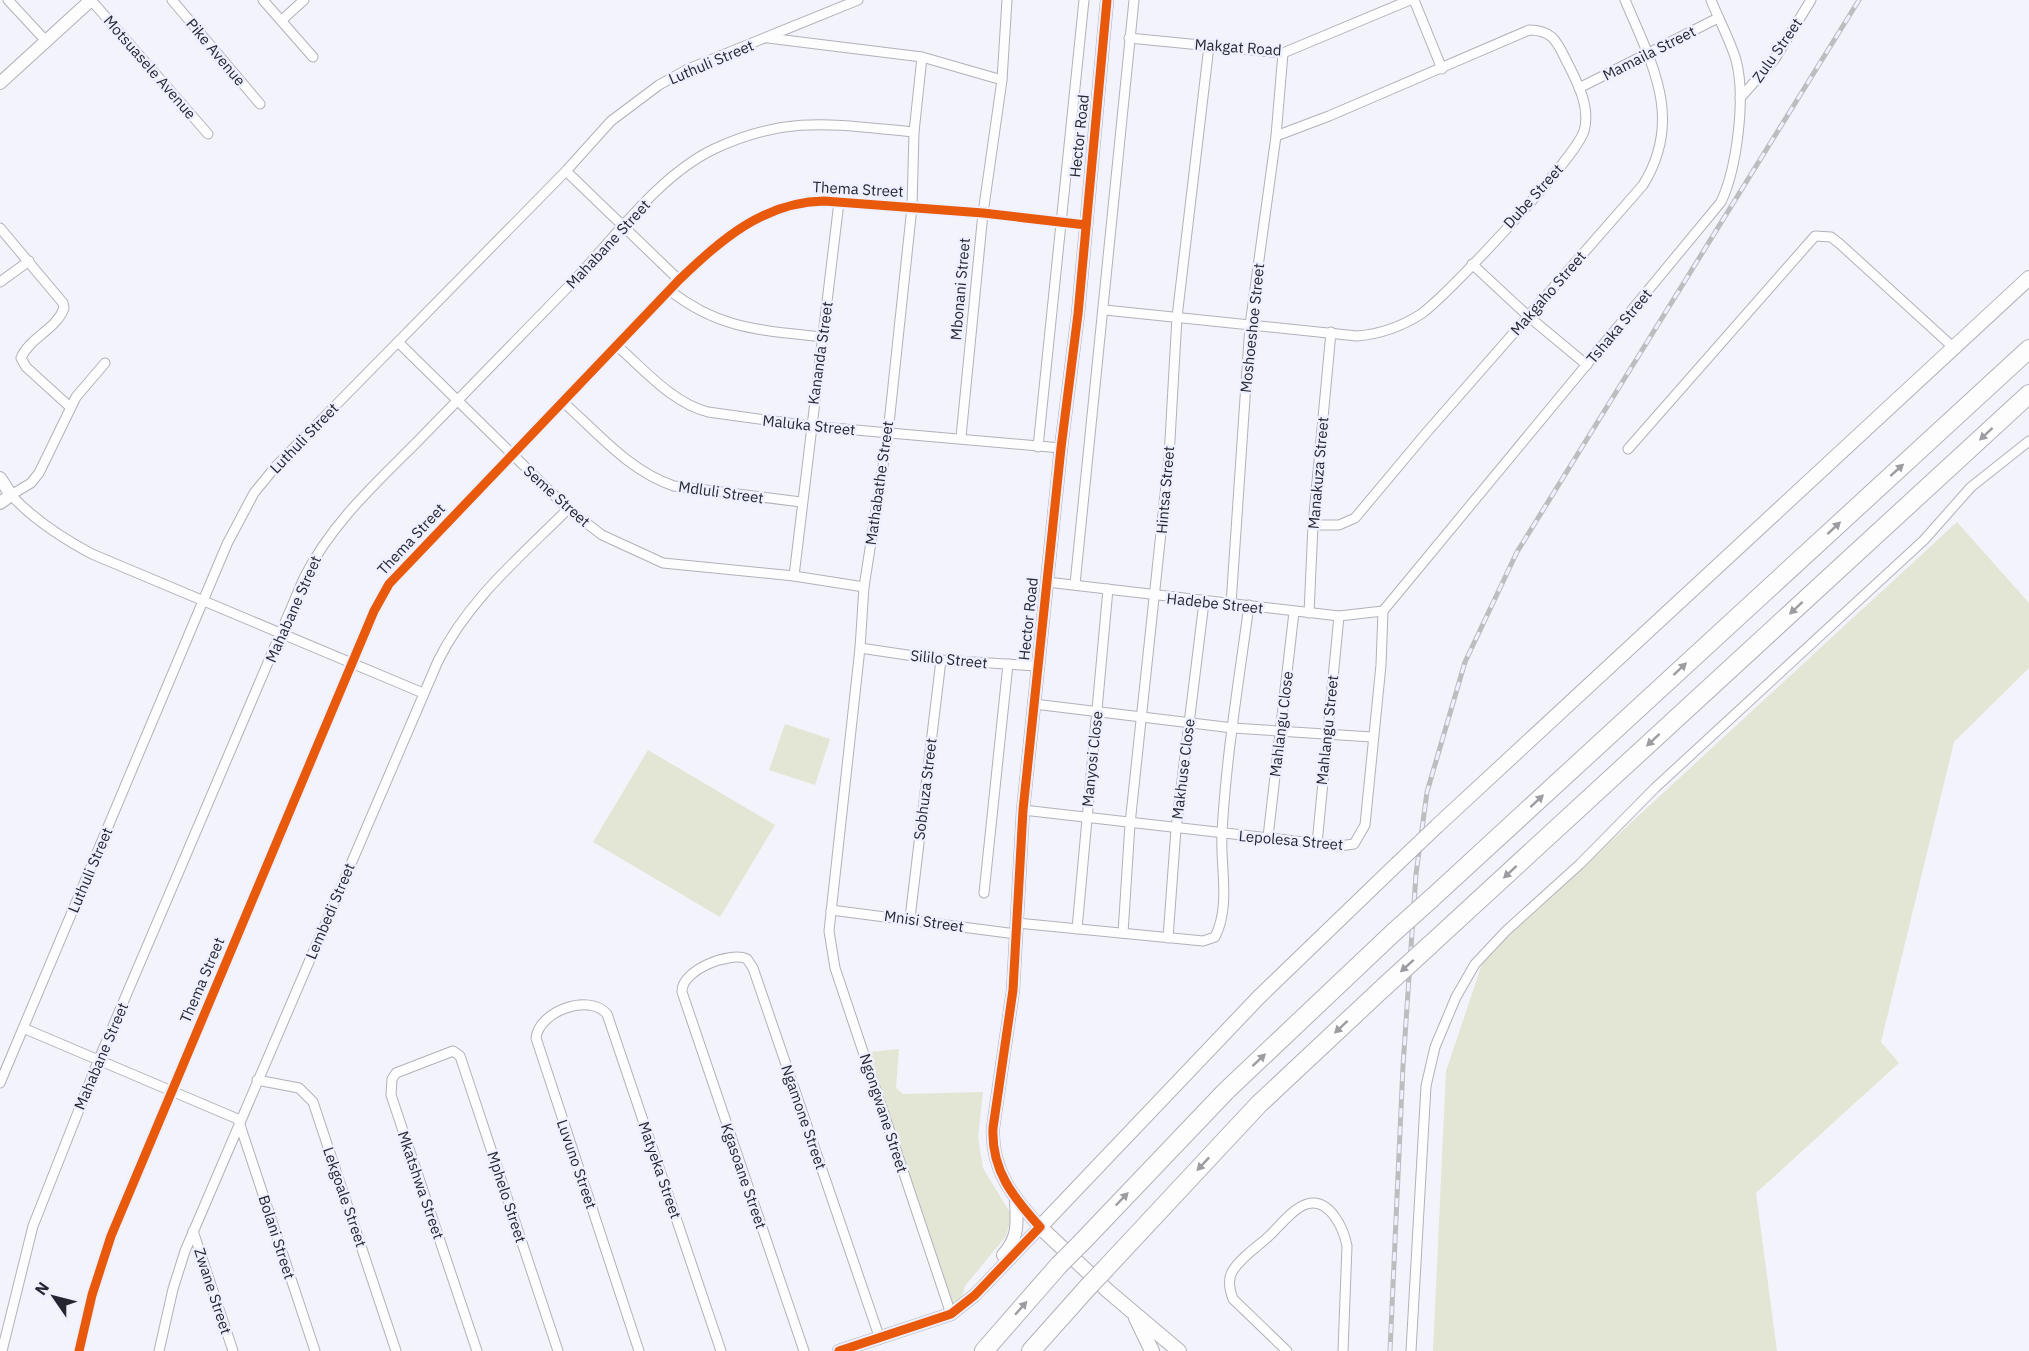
<svg xmlns="http://www.w3.org/2000/svg" width="2029" height="1351" font-family="'IBM Plex Sans',sans-serif">
<rect width="100%" height="100%" fill="#f2f3fb"/>
<g fill="#e4e6d5">
<path d="M 1957,522 L 2029,603 L 2029,668 L 1954,742 L 1881,1042 L 1899,1063 L 1756,1193 L 1777,1351 L 1433,1351 L 1446,1071 L 1484,958 Z"/>
<path d="M 785,724 L 830,739 L 815,785 L 769,770 Z"/>
<path d="M 648,750 L 775,825 L 720,917 L 593,842 Z"/>
<path d="M 899,1049 L 896,1088 L 903,1094 L 983,1092 L 978,1137 L 983,1168 L 1012,1216 L 1006,1236 L 965,1286 L 962,1297 L 945,1309 L 870,1052 Z"/>
</g>
<g fill="none" stroke-linecap="round" stroke-linejoin="round">
<g stroke="#b1b2b9" stroke-width="11">
<g id="minor">
<path d="M 8,0 L 46,41"/>
<path d="M 91,0 L 208,134"/>
<path d="M 172,0 L 260,104"/>
<path d="M 263,0 L 313,57"/>
<path d="M 1414,0 L 1442,69"/>
<path d="M 282,20 L 304,0"/>
<path d="M 768,38 L 922,57 L 1002,80"/>
<path d="M 1129,38 L 1283,53 L 1410,0"/>
<path d="M 922,57 L 914,132 L 912,207 L 888,433 L 864,587 L 860,648 L 829,931 L 835,968 L 951,1314"/>
<path d="M 1579,88 L 1718,18"/>
<path d="M 1740,98 L 1774,60 L 1811,0"/>
<path d="M 566,171 L 679,280"/>
<path d="M 0,228 L 63,303 L 64,308 C 57,329 29,338 21,358 L 26,367 L 70,407"/>
<path d="M 1472,264 L 1528,316 L 1587,365"/>
<path d="M 0,282 L 29,261"/>
<path d="M 669,290 C 720,330 761,330 823,337"/>
<path d="M 1105,310 L 1357,336 C 1381,334 1401,327 1421,314 C 1448,295 1575,159 1584,131 C 1591,107 1577,82 1567,62 C 1557,42 1553,30 1529,30 L 1329,116 L 1276,136"/>
<path d="M 398,342 L 568,509 L 602,535 L 663,563 L 794,576 L 864,587"/>
<path d="M 616,345 C 644,369 672,403 708,412 L 810,426 L 1061,448"/>
<path d="M 105,363 L 76,397 L 39,473 L 31,483 L 11,495 C 34,520 62,538 92,554 L 423,693"/>
<path d="M 563,402 C 598,433 629,471 674,486 L 801,502"/>
<path d="M 961,437 L 983,213 L 1002,80 L 1007,0"/>
<path d="M 1038,447 L 1084,0"/>
<path d="M 1628,449 L 1815,236 L 1831,237 L 1840,244 L 1954,348"/>
<path d="M 1313,525 L 1339,525 L 1355,518 L 1427,432 L 1643,185 C 1684,119 1652,64 1625,0"/>
<path d="M 794,576 L 839,202"/>
<path d="M 1047,582 L 1339,616 L 1383,611"/>
<path d="M 1075,584 L 1134,0"/>
<path d="M 1231,604 L 1250,325 L 1276,136 L 1283,53"/>
<path d="M 1383,611 L 1721,202 C 1737,168 1746,97 1736,60 C 1730,40 1719,20 1711,0"/>
<path d="M 1309,613 L 1313,525 L 1331,332"/>
<path d="M 860,648 L 941,660 L 1038,666"/>
<path d="M 1034,704 L 1233,728 L 1372,737"/>
<path d="M 1023,810 L 1339,846 L 1354,844 L 1365,825 L 1381,665 L 1383,611"/>
<path d="M 1268,837 L 1294,612"/>
<path d="M 1317,844 L 1339,616"/>
<path d="M 984,893 L 1008,664"/>
<path d="M 831,910 L 1016,934"/>
<path d="M 910,918 L 941,660"/>
<path d="M 1017,923 L 1203,941 L 1215,937 C 1231,905 1220,867 1222,833 C 1226,757 1239,680 1249,605"/>
<path d="M 1077,929 L 1108,589"/>
<path d="M 1123,933 L 1130,824 L 1169,457 L 1177,317 L 1209,46"/>
<path d="M 1168,938 L 1176,829 L 1204,602"/>
<path d="M 23,1028 L 240,1120"/>
<path d="M 257,1080 L 299,1088 L 313,1102 L 396,1351"/>
<path d="M 0,1083 L 227,544 L 254,493 L 276,466 L 566,171 L 611,121 L 659,85 L 688,69 L 858,0"/>
<path d="M 239,1122 L 315,1351"/>
<path d="M 193,1231 L 233,1351"/>
<path d="M 2,1351 L 33,1226 L 99,1059 L 304,578 C 331,524 375,484 417,442 C 466,391 516,340 566,289 C 611,243 656,177 714,149 C 788,114 836,125 914,132"/>
<path d="M 79,1351 L 92,1295 L 111,1236 L 374,611 L 389,584 L 679,280 C 721,240 763,202 824,201 L 983,213 L 1086,225"/>
<path d="M 159,1351 L 173,1289 L 185,1251 L 438,661 C 468,600 520,557 568,509"/>
<path d="M 477,1351 L 391,1095 L 392,1079 L 396,1073 L 453,1051 L 460,1056 L 558,1351"/>
<path d="M 639,1351 L 536,1038 C 539,1011 589,993 607,1014 L 721,1351"/>
<path d="M 804,1351 L 682,992 C 681,970 730,951 747,959 L 753,968 L 880,1339"/>
<path d="M 1287,1351 L 1233,1299 C 1230,1291 1227,1281 1232,1272 C 1239,1259 1257,1247 1268,1237 C 1279,1227 1293,1208 1307,1204 C 1330,1197 1344,1230 1347,1246 L 1343,1351"/>
<path d="M 1411,1351 L 1426,1086 L 1435,1047 L 1456,997 L 1475,964 L 1506,931 L 1580,864 L 1655,788 L 1924,540 L 1971,487 L 2029,441"/>
</g>
</g>
<g stroke="#b1b2b9" stroke-width="14">
<g id="tertiary">
<path d="M 0,83 L 91,0"/>
<path d="M 0,478 L 11,495 L 0,503"/>
<path d="M 1003,1255 C 1019,1237 1017,1224 1016,1200"/>
<path d="M 839,1351 L 951,1314 L 975,1295 L 1040,1227 C 1013,1197 991,1170 993,1128 L 1013,990 L 1023,810 L 1061,448 L 1078,314 L 1107,0"/>
</g>
</g>
<g stroke="#b1b2b9" stroke-width="16">
<g id="secondary">
<path d="M 1437,826 L 2029,278"/>
<path d="M 1136,1318 L 1152,1351"/>
<path d="M 1179,1351 L 1108,1291 L 1040,1227 L 1259,997 L 1397,864"/>
</g>
</g>
<g stroke="#b1b2b9" stroke-width="20">
<g id="motorway">
<path d="M 1432,898 L 2029,349"/>
<path d="M 1430,945 L 2029,394"/>
<path d="M 1082,1242 L 1226,1091 L 1394,932"/>
<path d="M 1106,1268 L 1259,1104 L 1384,987"/>
<path d="M 984,1351 L 1059,1265"/>
<path d="M 1031,1351 L 1088,1287"/>
</g>
</g>
<use href="#minor" stroke="#fdfdfe" stroke-width="9"/>
<use href="#tertiary" stroke="#fdfdfe" stroke-width="12"/>
<use href="#secondary" stroke="#fdfdfe" stroke-width="14"/>
<use href="#motorway" stroke="#fdfdfe" stroke-width="18"/>
<g stroke="#bcbdbf" stroke-width="5">
<path id="rail" d="M 1390,1351 L 1403,1066 L 1416,874 L 1427,792 L 1465,662 L 1517,552 L 1859,0"/>
</g>
<use href="#rail" stroke="#eef0ff" stroke-width="3" stroke-dasharray="9" stroke-linecap="butt"/>
<g stroke="#b1b2b9" stroke-width="16" stroke-linecap="butt">
<path id="secondary-bridge" d="M 1397,864 L 1437,826"/>
</g>
<g stroke="#b1b2b9" stroke-width="20" stroke-linecap="butt">
<g id="motorway-bridge">
<path d="M 1394,932 L 1432,898"/>
<path d="M 1384,987 L 1430,945"/>
<path d="M 1059,1265 L 1082,1242"/>
<path d="M 1088,1287 L 1106,1268"/>
</g>
</g>
<use href="#secondary-bridge" stroke="#fdfdfe" stroke-width="14"/>
<use href="#motorway-bridge" stroke="#fdfdfe" stroke-width="18"/>
<g stroke="#eef0ff" stroke-width="13">
<g id="cycleway">
<path d="M 79,1351 L 92,1295 L 111,1236 L 374,611 L 389,584 L 679,280 C 721,240 763,202 824,201 L 983,213 L 1086,225"/>
<path d="M 839,1351 L 951,1314 L 975,1295 L 1040,1227 C 1013,1197 991,1170 993,1128 L 1013,990 L 1023,810 L 1061,448 L 1078,314 L 1107,0"/>
</g>
</g>
<use href="#cycleway" stroke="#e8590c" stroke-width="9"/>
</g>
<defs><path id="oneway-solid" d="M-6-.8H1V-3.2L6.5 0L1 3.2V.8H-6Z" transform="scale(1.5)"/></defs>
<g fill="#9c9ca1">
<use href="#oneway-solid" transform="translate(1986 434) rotate(137)"/>
<use href="#oneway-solid" transform="translate(1897 470) rotate(-42)"/>
<use href="#oneway-solid" transform="translate(1834 528) rotate(-43)"/>
<use href="#oneway-solid" transform="translate(1796 608) rotate(137)"/>
<use href="#oneway-solid" transform="translate(1680 669) rotate(-43)"/>
<use href="#oneway-solid" transform="translate(1653 740) rotate(137)"/>
<use href="#oneway-solid" transform="translate(1537 801) rotate(-43)"/>
<use href="#oneway-solid" transform="translate(1510 872) rotate(137)"/>
<use href="#oneway-solid" transform="translate(1407 966) rotate(138)"/>
<use href="#oneway-solid" transform="translate(1341 1027) rotate(137)"/>
<use href="#oneway-solid" transform="translate(1259 1060) rotate(-43)"/>
<use href="#oneway-solid" transform="translate(1203 1164) rotate(133)"/>
<use href="#oneway-solid" transform="translate(1122 1199) rotate(-46)"/>
<use href="#oneway-solid" transform="translate(1021 1308) rotate(-49)"/>
</g>
<g text-anchor="middle" dominant-baseline="central" stroke-width="5" stroke-linejoin="round" paint-order="stroke">
<g font-size="15" fill="#25262f" stroke="#eef0ff">
<text transform="translate(1238 47) rotate(4)">Makgat Road</text>
<text transform="translate(1777 50) rotate(-55)">Zulu Street</text>
<text transform="translate(216 52) rotate(50)">Pike Avenue</text>
<text transform="translate(1649 53) rotate(-27)">Mamaila Street</text>
<text transform="translate(711 62) rotate(-23)">Luthuli Street</text>
<text transform="translate(150 67) rotate(49)">Motsuasele Avenue</text>
<text transform="translate(1079 136) rotate(-84)">Hector Road</text>
<text transform="translate(858 189) rotate(3)">Thema Street</text>
<text transform="translate(1533 196) rotate(-48)">Dube Street</text>
<text transform="translate(608 244) rotate(-47)">Mahabane Street</text>
<text transform="translate(960 289) rotate(-85)">Mbonani Street</text>
<text transform="translate(1548 293) rotate(-49)">Makgaho Street</text>
<text transform="translate(1619 326) rotate(-50)">Tshaka Street</text>
<text transform="translate(1252 328) rotate(-84)">Moshoeshoe Street</text>
<text transform="translate(820 353) rotate(-82)">Kananda Street</text>
<text transform="translate(809 425) rotate(6)">Maluka Street</text>
<text transform="translate(304 438) rotate(-46)">Luthuli Street</text>
<text transform="translate(1318 473) rotate(-85)">Manakuza Street</text>
<text transform="translate(879 483) rotate(-82)">Mathabathe Street</text>
<text transform="translate(1165 490) rotate(-85)">Hintsa Street</text>
<text transform="translate(721 492) rotate(8)">Mdluli Street</text>
<text transform="translate(557 496) rotate(42)">Seme Street</text>
<text transform="translate(411 539) rotate(-47)">Thema Street</text>
<text transform="translate(1215 603) rotate(6)">Hadebe Street</text>
<text transform="translate(293 609) rotate(-66)">Mahabane Street</text>
<text transform="translate(1028 619) rotate(-84)">Hector Road</text>
<text transform="translate(949 659) rotate(6)">Sililo Street</text>
<text transform="translate(1281 724) rotate(-83)">Mahlangu Close</text>
<text transform="translate(1327 730) rotate(-84)">Mahlangu Street</text>
<text transform="translate(1092 759) rotate(-84)">Manyosi Close</text>
<text transform="translate(1183 769) rotate(-83)">Makhuse Close</text>
<text transform="translate(925 789) rotate(-83)">Sobhuza Street</text>
<text transform="translate(1291 840) rotate(5)">Lepolesa Street</text>
<text transform="translate(90 870) rotate(-67)">Luthuli Street</text>
<text transform="translate(330 911) rotate(-67)">Lembedi Street</text>
<text transform="translate(924 921) rotate(8)">Mnisi Street</text>
<text transform="translate(202 980) rotate(-67)">Thema Street</text>
<text transform="translate(101 1056) rotate(-67)">Mahabane Street</text>
<text transform="translate(884 1113) rotate(72)">Ngongwane Street</text>
<text transform="translate(804 1117) rotate(71)">Ngamone Street</text>
<text transform="translate(577 1164) rotate(71)">Luvuno Street</text>
<text transform="translate(660 1170) rotate(71)">Matyeka Street</text>
<text transform="translate(744 1176) rotate(71)">Kgasoane Street</text>
<text transform="translate(421 1185) rotate(71)">Mkatshwa Street</text>
<text transform="translate(345 1197) rotate(71)">Lekgoale Street</text>
<text transform="translate(507 1197) rotate(72)">Mphelo Street</text>
<text transform="translate(277 1237) rotate(72)">Bolani Street</text>
<text transform="translate(213 1291) rotate(72)">Zwane Street</text>
</g>
</g>
<g transform="translate(54 1297) rotate(305)" stroke="#eef0ff" stroke-width="4.5" paint-order="stroke">
<path d="M0-4.5L10 22L0 15L-10 22Z" fill="#25262f"/>
<text y="-9" font-size="16" font-weight="bold" text-anchor="middle" fill="#25262f">N</text>
</g>
</svg>
